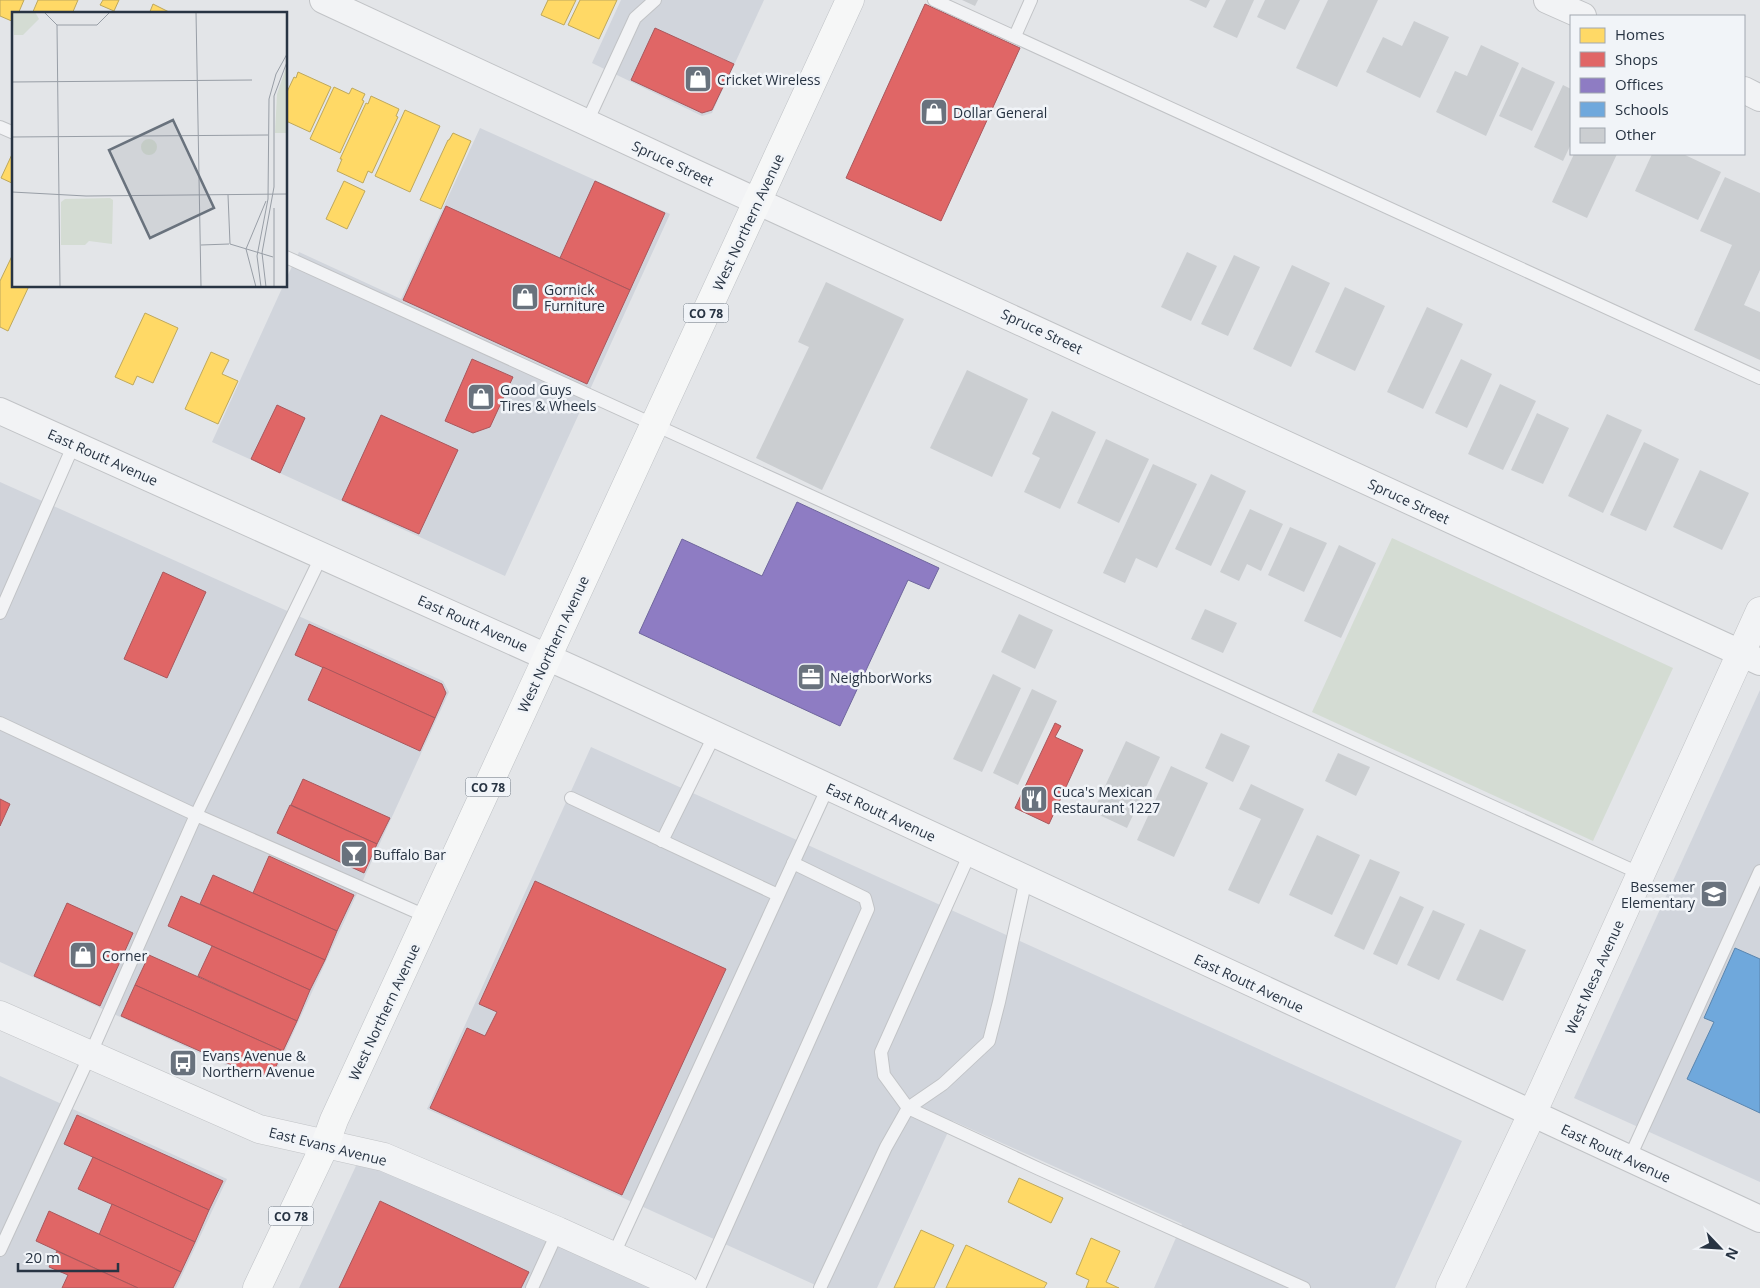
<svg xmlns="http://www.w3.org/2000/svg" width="1760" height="1288" font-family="'Open Sans',sans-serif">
<rect width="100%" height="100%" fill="#e3e5e8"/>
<g fill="#d1d5dc">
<path d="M 621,0 L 764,0 L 712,113 L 702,116 L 592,63 Z"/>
<path d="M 480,128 L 670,214 L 505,576 L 212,442 L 283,286 L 286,286 L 286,279 L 299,252 L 401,299 Z"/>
<path d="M 0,482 L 443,681 L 449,692 L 275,1073 L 258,1080 L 0,962 Z"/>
<path d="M 1760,690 L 1760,1182 L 1574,1098 Z"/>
<path d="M 591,747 L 1462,1141 L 1395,1288 L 1154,1288 L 1182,1224 L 953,1121 L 877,1288 L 822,1288 L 427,1109 Z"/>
<path d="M 0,1076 L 227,1179 L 176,1288 L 0,1288 Z"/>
<path d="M 362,1153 L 684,1288 L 299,1288 Z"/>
</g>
<path fill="#d4dcd3" d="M 1392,538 L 1673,668 L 1593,841 L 1312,712 Z"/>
<g fill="#ffd966" stroke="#bea85c">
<path d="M 0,0 L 24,0 L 18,14 L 14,14 L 14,22 L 0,16 Z"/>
<path d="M 38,0 L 78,0 L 72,14 L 32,14 Z"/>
<path d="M 103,0 L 119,0 L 114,11 L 100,5 Z"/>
<path d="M 548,0 L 576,0 L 564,25 L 541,15 Z"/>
<path d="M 580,0 L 617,0 L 599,39 L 568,25 Z"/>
<path d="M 153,4 L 173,14 L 149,14 Z"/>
<path d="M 298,72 L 331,87 L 310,132 L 286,121 L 286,94 L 294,77 L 296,78 Z"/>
<path d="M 334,87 L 349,94 L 352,88 L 365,94 L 362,100 L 364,101 L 340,153 L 310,139 Z"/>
<path d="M 371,96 L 399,109 L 396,116 L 398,117 L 372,173 L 368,171 L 363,183 L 337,171 L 342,159 L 340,159 L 366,103 L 368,104 Z"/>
<path d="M 405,110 L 440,126 L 410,192 L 375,176 Z"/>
<path d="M 453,133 L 471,141 L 441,209 L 420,200 L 448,140 L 449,140 Z"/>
<path d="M 14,150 L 14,184 L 1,178 Z"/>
<path d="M 344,181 L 365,191 L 347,229 L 326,219 Z"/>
<path d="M 12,256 L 14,257 L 14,286 L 29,286 L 8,331 L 0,327 L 0,281 Z"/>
<path d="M 145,313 L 178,328 L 153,383 L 137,376 L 133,385 L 115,377 Z"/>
<path d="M 211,352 L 229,360 L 222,374 L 238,381 L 218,424 L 185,409 Z"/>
<path d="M 1019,1178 L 1063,1198 L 1051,1223 L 1008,1202 Z"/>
<path d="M 921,1230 L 954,1245 L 934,1288 L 894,1288 Z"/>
<path d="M 1091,1238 L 1120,1251 L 1106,1282 L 1119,1288 L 1086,1288 L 1089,1280 L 1076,1274 Z"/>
<path d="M 966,1245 L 1047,1283 L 1044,1288 L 946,1288 Z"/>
</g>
<g fill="#e06666" stroke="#a9575c">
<path d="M 925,4 L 1020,48 L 941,221 L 846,178 Z"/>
<path d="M 655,28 L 734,64 L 712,110 L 702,113 L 631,80 Z"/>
<path d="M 595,181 L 665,213 L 630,290 L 560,258 Z"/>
<path d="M 446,206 L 630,290 L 587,384 L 403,300 Z"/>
<path d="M 472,359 L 513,377 L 490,427 L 473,433 L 445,421 Z"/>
<path d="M 277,405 L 305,418 L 280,473 L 251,459 Z"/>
<path d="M 381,415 L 458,450 L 419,534 L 342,500 Z"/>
<path d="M 163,572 L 206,592 L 167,678 L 124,659 Z"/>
<path d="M 309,624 L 442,684 L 446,693 L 435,718 L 295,655 Z"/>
<path d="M 323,667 L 435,718 L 420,751 L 308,700 Z"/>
<path d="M 1055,723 L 1061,726 L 1055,737 L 1083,750 L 1049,824 L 1015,808 Z"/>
<path d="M 303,779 L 390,818 L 377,844 L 291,805 Z"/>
<path d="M 0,799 L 10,804 L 0,826 Z"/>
<path d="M 290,805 L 377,844 L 364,873 L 277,833 Z"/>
<path d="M 269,856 L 354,895 L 337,931 L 253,893 Z"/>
<path d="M 213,875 L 337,931 L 325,960 L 200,904 Z"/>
<path d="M 535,881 L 726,969 L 622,1195 L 430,1108 L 467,1028 L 485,1036 L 497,1012 L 479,1004 Z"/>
<path d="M 181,896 L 325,960 L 310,990 L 168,926 Z"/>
<path d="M 67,903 L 133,933 L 100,1006 L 34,976 Z"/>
<path d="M 212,946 L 310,990 L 297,1021 L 198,976 Z"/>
<path d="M 149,955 L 297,1021 L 283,1051 L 135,985 Z"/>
<path d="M 135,985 L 283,1051 L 274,1071 L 258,1077 L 121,1016 Z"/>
<path d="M 77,1115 L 223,1181 L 209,1210 L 64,1144 Z"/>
<path d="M 93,1157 L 209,1210 L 195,1242 L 78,1189 Z"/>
<path d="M 380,1201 L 529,1272 L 521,1288 L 339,1288 Z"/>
<path d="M 112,1204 L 195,1242 L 181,1272 L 99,1235 Z"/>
<path d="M 49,1211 L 181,1272 L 173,1288 L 138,1288 L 36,1241 Z"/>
<path d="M 57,1251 L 138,1288 L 62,1288 L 68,1275 L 49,1267 Z"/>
</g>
<path fill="#8e7cc3" stroke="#6f669d" d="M 797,502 L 939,568 L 929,589 L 908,580 L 840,726 L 639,633 L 682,539 L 762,576 Z"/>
<path fill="#6fa8dc" stroke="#5a85ae" d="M 1735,948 L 1760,959 L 1760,1113 L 1687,1079 L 1714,1022 L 1704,1018 Z"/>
<g fill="#cbced1">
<path d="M 962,0 L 978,0 L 975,6 Z"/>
<path d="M 1189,0 L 1210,0 L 1206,8 Z"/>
<path d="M 1226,0 L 1254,0 L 1237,38 L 1213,27 Z"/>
<path d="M 1265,0 L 1300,0 L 1285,30 L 1257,17 Z"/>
<path d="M 1328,0 L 1378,0 L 1337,87 L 1296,68 Z"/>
<path d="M 1414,21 L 1449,37 L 1420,98 L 1366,72 L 1383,37 L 1402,46 Z"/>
<path d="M 1481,45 L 1519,63 L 1486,136 L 1436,112 L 1455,71 L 1467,76 Z"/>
<path d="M 1522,67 L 1555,82 L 1532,131 L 1499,116 Z"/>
<path d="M 1563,85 L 1571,89 L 1571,144 L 1563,161 L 1534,147 Z"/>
<path d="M 1574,154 L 1617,154 L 1587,218 L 1552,202 Z"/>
<path d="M 1652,154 L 1683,154 L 1721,172 L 1698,220 L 1635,191 Z"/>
<path d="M 1725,177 L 1760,193 L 1760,270 L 1744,305 L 1760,312 L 1760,360 L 1694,330 L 1732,245 L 1700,231 Z"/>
<path d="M 1187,252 L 1217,266 L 1191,321 L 1161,307 Z"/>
<path d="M 1234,255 L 1260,267 L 1228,336 L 1201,324 Z"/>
<path d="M 1292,265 L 1330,283 L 1291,367 L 1253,349 Z"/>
<path d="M 826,282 L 904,319 L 822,490 L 756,458 L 809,347 L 798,342 Z"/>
<path d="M 1345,287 L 1385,306 L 1355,371 L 1315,352 Z"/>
<path d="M 1427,307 L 1463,324 L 1423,409 L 1387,392 Z"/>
<path d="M 1461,359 L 1492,374 L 1467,428 L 1435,413 Z"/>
<path d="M 967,370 L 1028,399 L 992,477 L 930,448 Z"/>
<path d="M 1500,384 L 1536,401 L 1503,470 L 1468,454 Z"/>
<path d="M 1052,411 L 1096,432 L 1060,509 L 1024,492 L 1040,458 L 1032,454 Z"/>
<path d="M 1537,413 L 1569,428 L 1543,484 L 1511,470 Z"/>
<path d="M 1607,414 L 1642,430 L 1603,513 L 1568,496 Z"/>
<path d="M 1106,439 L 1149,459 L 1119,523 L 1077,503 Z"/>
<path d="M 1644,442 L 1679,459 L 1646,531 L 1610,515 Z"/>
<path d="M 1153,464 L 1197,484 L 1157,568 L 1136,558 L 1125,583 L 1103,573 Z"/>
<path d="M 1700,470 L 1749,493 L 1722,550 L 1673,527 Z"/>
<path d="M 1211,474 L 1246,491 L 1211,566 L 1175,549 Z"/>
<path d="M 1250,509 L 1283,524 L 1261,571 L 1247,564 L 1239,581 L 1220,572 Z"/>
<path d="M 1290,527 L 1327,543 L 1304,592 L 1268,575 Z"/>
<path d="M 1339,545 L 1376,563 L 1341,638 L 1304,621 Z"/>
<path d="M 1205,609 L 1237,623 L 1223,653 L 1191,639 Z"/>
<path d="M 1019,614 L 1053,630 L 1035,669 L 1001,652 Z"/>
<path d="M 993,674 L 1021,688 L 982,772 L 953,759 Z"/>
<path d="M 1032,689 L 1057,701 L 1018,785 L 993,773 Z"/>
<path d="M 1221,733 L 1250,746 L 1233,782 L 1205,768 Z"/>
<path d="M 1126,741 L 1160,757 L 1127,828 L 1093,812 Z"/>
<path d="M 1338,753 L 1370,767 L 1356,796 L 1325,781 Z"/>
<path d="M 1171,766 L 1208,783 L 1174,857 L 1137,840 Z"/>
<path d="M 1251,784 L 1304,809 L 1259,904 L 1228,890 L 1261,819 L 1239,809 Z"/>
<path d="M 1317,835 L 1360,855 L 1332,915 L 1289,895 Z"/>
<path d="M 1370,859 L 1400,872 L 1364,950 L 1334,936 Z"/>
<path d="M 1400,896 L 1424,907 L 1397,965 L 1373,954 Z"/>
<path d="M 1433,910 L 1465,924 L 1439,980 L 1407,965 Z"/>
<path d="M 1480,929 L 1526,950 L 1503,1001 L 1456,980 Z"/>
</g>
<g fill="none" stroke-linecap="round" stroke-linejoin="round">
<g stroke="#c1c3c6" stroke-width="14">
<g id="service">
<path d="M 934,0 L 1760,378"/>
<path d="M 1015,36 L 1031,0"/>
<path d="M 587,122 L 635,18 L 655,0"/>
<path d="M 0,127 L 14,133"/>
<path d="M 286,257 L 1641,874"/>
<path d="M 0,613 L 74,444"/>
<path d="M 0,723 L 196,815 L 428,917"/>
<path d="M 571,798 L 778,895"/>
<path d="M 662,841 L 715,734"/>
<path d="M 970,853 L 881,1052 L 884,1075 L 908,1108 L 943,1084 L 989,1041 L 999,1002 L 1026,879"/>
<path d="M 1629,1159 L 1760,871"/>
<path d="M 0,1250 L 90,1055 L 196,815 L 322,555"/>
<path d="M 613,1256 L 828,787"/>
<path d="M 532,1288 L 558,1231"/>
<path d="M 699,1288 L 868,909 L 865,898 L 793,863"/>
<path d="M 820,1288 L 886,1147 L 908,1108 L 1039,1169 L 1304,1288"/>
</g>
</g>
<g stroke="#c1c3c6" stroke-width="28">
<g id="minor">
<path d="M 323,0 L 689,170 L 1760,662"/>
<path d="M 1547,0 L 1583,16"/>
<path d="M 1744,90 L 1760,98"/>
<path d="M 0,411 L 600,681 L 1760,1219"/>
</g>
</g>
<g stroke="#c1c3c6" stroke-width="29">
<g id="tertiary">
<path d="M 0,1015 L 259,1129 L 384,1157 L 558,1231 L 684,1288"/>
<path d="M 1450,1288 L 1532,1114 L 1760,611"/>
</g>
</g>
<g stroke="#bfc2c6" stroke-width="29">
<path id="primary" d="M 257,1288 L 325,1145 L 334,1120 L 850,0"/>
</g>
<use href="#service" stroke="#f2f3f5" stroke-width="12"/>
<use href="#minor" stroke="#f2f3f5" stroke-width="26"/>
<use href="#tertiary" stroke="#f2f3f5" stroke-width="28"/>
<use href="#primary" stroke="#f6f7f7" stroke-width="28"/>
</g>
<defs>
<g id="shop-square" transform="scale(1.4375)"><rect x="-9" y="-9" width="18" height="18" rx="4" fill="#69727d" stroke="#f1f4f8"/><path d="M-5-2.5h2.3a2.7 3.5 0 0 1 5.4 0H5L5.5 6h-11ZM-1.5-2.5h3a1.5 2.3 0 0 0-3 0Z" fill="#fff"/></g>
<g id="office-square" transform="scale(1.4375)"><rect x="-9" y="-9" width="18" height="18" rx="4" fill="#69727d" stroke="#f1f4f8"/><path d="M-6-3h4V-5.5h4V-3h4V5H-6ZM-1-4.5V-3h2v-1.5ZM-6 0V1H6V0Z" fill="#fff"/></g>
<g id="restaurant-square" transform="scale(1.4375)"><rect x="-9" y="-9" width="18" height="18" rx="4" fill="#69727d" stroke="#f1f4f8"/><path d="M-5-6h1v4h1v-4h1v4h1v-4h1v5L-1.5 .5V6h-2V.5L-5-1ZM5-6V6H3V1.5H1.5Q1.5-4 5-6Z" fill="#fff"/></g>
<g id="bar-square" transform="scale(1.4375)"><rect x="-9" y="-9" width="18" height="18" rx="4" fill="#69727d" stroke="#f1f4f8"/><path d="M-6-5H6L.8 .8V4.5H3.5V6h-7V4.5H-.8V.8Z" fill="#fff"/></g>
<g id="school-square" transform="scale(1.4375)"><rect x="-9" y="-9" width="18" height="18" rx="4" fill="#69727d" stroke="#f1f4f8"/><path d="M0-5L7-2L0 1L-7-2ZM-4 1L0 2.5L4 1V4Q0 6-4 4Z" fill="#fff"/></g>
<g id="bus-square" transform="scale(1.4375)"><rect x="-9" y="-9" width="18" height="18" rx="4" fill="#69727d" stroke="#f1f4f8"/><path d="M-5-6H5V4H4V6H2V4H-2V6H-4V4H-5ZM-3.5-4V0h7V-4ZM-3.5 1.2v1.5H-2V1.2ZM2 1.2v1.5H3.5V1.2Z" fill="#fff"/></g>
</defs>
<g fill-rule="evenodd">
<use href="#shop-square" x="698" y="79"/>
<use href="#shop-square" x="934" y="112"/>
<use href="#shop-square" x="525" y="297"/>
<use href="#shop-square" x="481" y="397"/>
<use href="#office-square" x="811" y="677"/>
<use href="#restaurant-square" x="1034" y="799"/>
<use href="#bar-square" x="354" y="854"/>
<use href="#school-square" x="1714" y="894"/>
<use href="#shop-square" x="83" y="955"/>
<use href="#bus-square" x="183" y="1063"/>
</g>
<g text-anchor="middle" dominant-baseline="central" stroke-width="5" stroke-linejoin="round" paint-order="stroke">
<g fill="#f1f4f8" stroke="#646e79" stroke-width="1">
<rect x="683.5" y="303.5" width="45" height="19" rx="4"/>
<rect x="465.5" y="777.5" width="45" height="19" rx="4"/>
<rect x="268.5" y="1206.5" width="45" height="19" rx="4"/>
</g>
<g font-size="12" font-weight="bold" fill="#283443">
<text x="706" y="313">CO 78</text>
<text x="488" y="787">CO 78</text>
<text x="291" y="1216">CO 78</text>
</g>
<g font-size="14" fill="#283443" stroke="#f1f4f8" text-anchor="start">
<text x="717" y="79">Cricket Wireless</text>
<text x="953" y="112">Dollar General</text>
<text x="544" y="289">Gornick<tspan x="544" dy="16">Furniture</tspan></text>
<text x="500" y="389">Good Guys<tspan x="500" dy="16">Tires &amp; Wheels</tspan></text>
<text x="830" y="677">NeighborWorks</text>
<text x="1053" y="791">Cuca's Mexican<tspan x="1053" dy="16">Restaurant 1227</tspan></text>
<text x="373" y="854">Buffalo Bar</text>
<text x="1695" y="886" text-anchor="end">Bessemer<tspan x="1695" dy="16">Elementary</tspan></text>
<text x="102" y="955">Corner</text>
<text x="202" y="1055">Evans Avenue &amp;<tspan x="202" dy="16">Northern Avenue</tspan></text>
</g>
<g font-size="14" fill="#283443" stroke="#f1f4f8">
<text transform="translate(673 163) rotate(25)">Spruce Street</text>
<text transform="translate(748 222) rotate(-65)">West Northern Avenue</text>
<text transform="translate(1042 331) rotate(25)">Spruce Street</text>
<text transform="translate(103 457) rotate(24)">East Routt Avenue</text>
<text transform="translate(1409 501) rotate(25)">Spruce Street</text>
<text transform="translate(473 623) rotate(24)">East Routt Avenue</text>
<text transform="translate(553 644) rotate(-65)">West Northern Avenue</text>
<text transform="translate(881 812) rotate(25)">East Routt Avenue</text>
<text transform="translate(1594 977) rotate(-66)">West Mesa Avenue</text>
<text transform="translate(1249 983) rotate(25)">East Routt Avenue</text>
<text transform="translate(384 1012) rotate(-65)">West Northern Avenue</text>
<text transform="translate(328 1146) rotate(14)">East Evans Avenue</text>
<text transform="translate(1616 1153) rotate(25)">East Routt Avenue</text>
</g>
</g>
<g transform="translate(12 12)">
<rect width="275" height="275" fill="#e3e5e8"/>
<path d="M 0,0 L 23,0 L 27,7 L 11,23 L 2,23 ZM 275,53 L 275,121 L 263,121 L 265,82 ZM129 135a8 8 0 1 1 16 0a8 8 0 1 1-16 0ZM 98,186 L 101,188 L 100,232 L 77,229 L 73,233 L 49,233 L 49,190 L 53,187 Z" fill="#d4dcd3"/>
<path fill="none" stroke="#989ea6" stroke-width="1" d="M 32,0 L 45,13 L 48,275M 184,0 L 189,275M 45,13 L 85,13 L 98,0M 0,70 L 240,68M 0,125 L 256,123M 0,180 L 74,184 L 275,182M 216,183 L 218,232 L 261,245M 189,233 L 217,232M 244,275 L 234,237 L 254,189M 249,275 L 245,244 L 256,187 L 257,87 L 264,62 L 275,42M 254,275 L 250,241 L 262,175 L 262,84 L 275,50M 262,275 L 262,196"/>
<path fill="#69727d" fill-opacity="0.15" stroke="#69727d" stroke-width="2.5" d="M 161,108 L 202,196 L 138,226 L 97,138 Z"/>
<rect width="275" height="275" fill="none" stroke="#283443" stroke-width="2.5"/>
</g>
<rect x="1570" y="15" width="175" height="140" fill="#f1f4f8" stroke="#a1a7b0"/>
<rect x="1580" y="28" width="25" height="15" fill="#ffd966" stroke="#a1a7b0"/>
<text x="1615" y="40" font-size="15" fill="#283443">Homes</text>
<rect x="1580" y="52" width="25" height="15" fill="#e06666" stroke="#a1a7b0"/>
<text x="1615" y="65" font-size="15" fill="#283443">Shops</text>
<rect x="1580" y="78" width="25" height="15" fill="#8e7cc3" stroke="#a1a7b0"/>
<text x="1615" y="90" font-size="15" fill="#283443">Offices</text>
<rect x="1580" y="102" width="25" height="15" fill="#6fa8dc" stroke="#a1a7b0"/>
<text x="1615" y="115" font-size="15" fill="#283443">Schools</text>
<rect x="1580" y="128" width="25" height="15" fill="#cbced1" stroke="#a1a7b0"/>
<text x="1615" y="140" font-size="15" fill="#283443">Other</text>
<g transform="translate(1720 1248) rotate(115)" stroke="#f1f4f8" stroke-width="4" paint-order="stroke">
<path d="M0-4L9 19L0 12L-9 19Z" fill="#283443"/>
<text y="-8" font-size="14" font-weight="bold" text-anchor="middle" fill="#283443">N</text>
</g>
<path d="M18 1263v8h100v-8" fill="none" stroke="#283443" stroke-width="2.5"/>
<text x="25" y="1263" font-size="15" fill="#283443" stroke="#f1f4f8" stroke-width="4" paint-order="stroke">20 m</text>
</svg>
